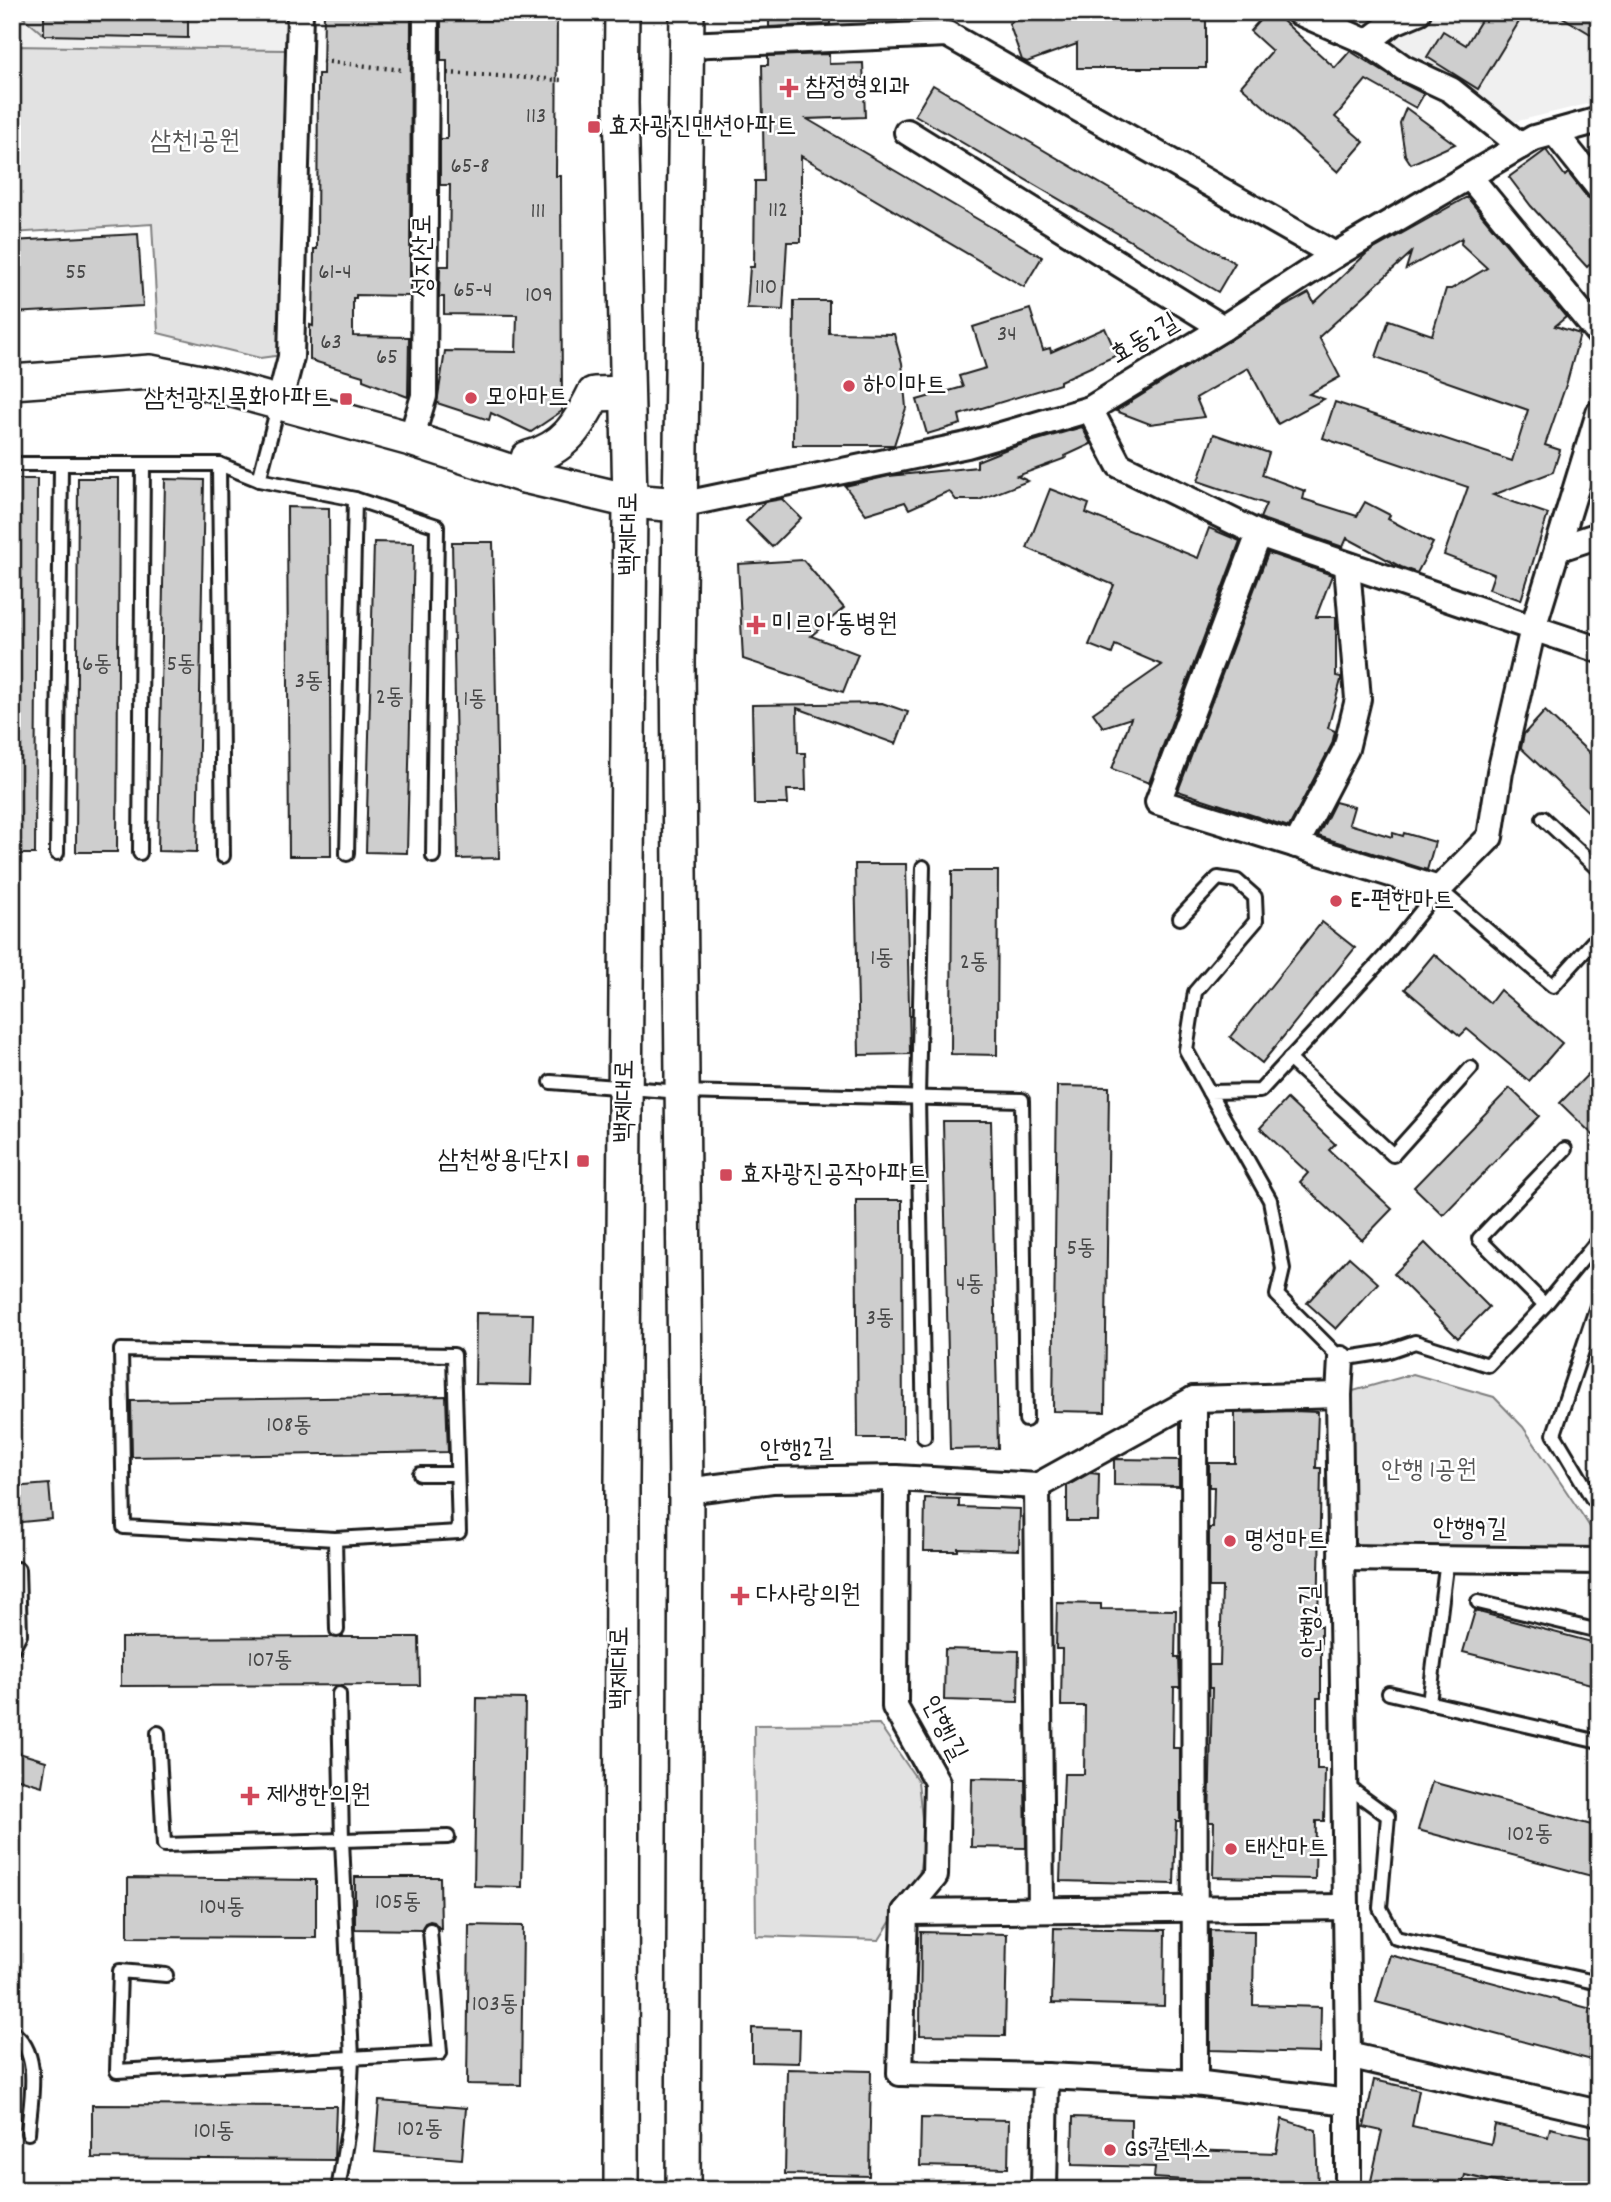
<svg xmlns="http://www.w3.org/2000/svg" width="1611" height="2202" font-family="Dekko,'Poor Story',sans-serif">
<rect width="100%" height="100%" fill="#fff"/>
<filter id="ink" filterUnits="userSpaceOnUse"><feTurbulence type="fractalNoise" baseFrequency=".0143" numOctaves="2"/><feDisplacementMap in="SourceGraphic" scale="14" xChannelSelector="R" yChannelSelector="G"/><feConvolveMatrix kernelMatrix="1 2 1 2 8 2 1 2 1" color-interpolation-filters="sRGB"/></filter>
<g filter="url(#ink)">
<g fill="#f0f0f0">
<path d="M 12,12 L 285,12 L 285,50 L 12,46 Z"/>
<path d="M 1432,12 L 1599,12 L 1599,101 L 1506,124 L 1386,48 L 1399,29 L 1429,17 Z"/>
</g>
<g fill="#e2e2e2" stroke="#7f7f7f" stroke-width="2">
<path d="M 17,12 L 44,12 L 44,35 Z"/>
<path d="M 12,46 L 285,50 L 288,173 L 282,355 L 260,358 L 158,333 L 152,224 L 12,233 Z"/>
<path d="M 1413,1374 L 1494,1397 L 1523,1427 L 1581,1513 L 1599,1541 L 1599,1561 L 1341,1558 L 1339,1395 Z"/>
<path d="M 879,1724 L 918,1781 L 924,1837 L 919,1876 L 879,1940 L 756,1936 L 754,1725 Z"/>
</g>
<g fill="#cecece" stroke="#1c1c1c" stroke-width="2">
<path d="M 44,12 L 188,12 L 188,38 L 44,35 Z"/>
<path d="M 324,12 L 411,12 L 410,296 L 356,295 L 356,298 L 353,298 L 353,336 L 409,337 L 408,397 L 363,380 L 363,376 L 310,360 L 310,325 L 313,326 L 314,249 L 317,249 L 318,74 L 323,74 Z"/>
<path d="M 516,12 L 557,12 L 556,176 L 561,176 L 562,411 L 531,432 L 491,413 L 489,420 L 437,403 L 445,351 L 516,352 L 517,315 L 444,314 L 444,297 L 439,297 L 440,266 L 449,266 L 450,185 L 440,185 L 440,139 L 447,139 L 447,60 L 441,60 L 441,19 L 516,20 Z"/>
<path d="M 769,12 L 830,12 L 830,24 L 769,27 Z"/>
<path d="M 1038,12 L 1046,12 L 1048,17 L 1206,18 L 1206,68 L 1077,68 L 1077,44 L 1027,62 L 1022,60 L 1009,23 Z"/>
<path d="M 1267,12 L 1273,12 L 1335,68 L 1350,51 L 1398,81 L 1424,94 L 1416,108 L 1366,80 L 1335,117 L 1364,142 L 1338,172 L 1241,86 L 1272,51 L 1250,31 Z"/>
<path d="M 1486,12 L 1525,12 L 1478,89 L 1427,57 L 1443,31 L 1466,45 Z"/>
<path d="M 1554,12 L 1599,12 L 1599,39 Z"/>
<path d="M 829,54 L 829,64 L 863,63 L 865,117 L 807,119 L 1042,257 L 1024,287 L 801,156 L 801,242 L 787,242 L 783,310 L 747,308 L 750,267 L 754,267 L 755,181 L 764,181 L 762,65 L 768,65 L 768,56 Z"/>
<path d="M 933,85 L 1235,263 L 1218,292 L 915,115 Z"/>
<path d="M 1406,108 L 1455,144 L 1411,164 L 1405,155 L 1400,123 Z"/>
<path d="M 1546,150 L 1565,176 L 1568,173 L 1587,197 L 1599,205 L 1599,256 L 1587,267 L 1531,206 L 1509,177 Z"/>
<path d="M 1467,197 L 1566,317 L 1555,326 L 1580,334 L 1567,382 L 1545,445 L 1560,450 L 1553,472 L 1493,495 L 1548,514 L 1521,600 L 1489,589 L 1494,574 L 1444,555 L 1468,487 L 1323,438 L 1335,402 L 1512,461 L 1528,410 L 1376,357 L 1389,320 L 1432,335 L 1446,289 L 1451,289 L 1487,268 L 1461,244 L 1462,238 L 1406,269 L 1411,253 L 1319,337 L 1340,377 L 1309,394 L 1324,399 L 1278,424 L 1248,368 L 1196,398 L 1204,417 L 1150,424 L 1116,411 L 1275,312 L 1309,293 L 1314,303 L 1367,253 Z"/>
<path d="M 138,234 L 143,306 L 12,313 L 12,241 Z"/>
<path d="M 794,301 L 829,301 L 829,333 L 894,334 L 902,363 L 906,408 L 894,445 L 793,445 Z"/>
<path d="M 1030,309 L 1043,350 L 1050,348 L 1051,352 L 1105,328 L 1117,355 L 1060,381 L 1060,384 L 959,415 L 961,424 L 927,434 L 917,400 L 963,387 L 959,376 L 986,368 L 973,327 Z"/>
<path d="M 1082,427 L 1091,444 L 1065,456 L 1066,458 L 1017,476 L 1028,481 L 979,500 L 956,500 L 949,491 L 909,509 L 905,502 L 866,514 L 845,486 L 889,476 L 977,467 L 977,461 L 1007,449 Z"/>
<path d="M 1214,434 L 1269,453 L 1262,475 L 1305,491 L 1303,499 L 1357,516 L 1365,502 L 1390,515 L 1388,519 L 1433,543 L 1417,573 L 1401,567 L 1347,538 L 1343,547 L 1265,520 L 1260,518 L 1266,504 L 1198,481 Z"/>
<path d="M 78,478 L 119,478 L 117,852 L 76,852 Z"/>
<path d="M 12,479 L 37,479 L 35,854 L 12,854 Z"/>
<path d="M 165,479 L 204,480 L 197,852 L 158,851 Z"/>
<path d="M 1050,489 L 1089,504 L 1086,513 L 1198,558 L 1209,528 L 1240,541 L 1149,783 L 1112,769 L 1131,718 L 1103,727 L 1093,713 L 1162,665 L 1115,645 L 1112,654 L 1089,645 L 1114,585 L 1027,548 Z"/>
<path d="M 782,499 L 801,518 L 772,547 L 746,521 L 765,502 Z"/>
<path d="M 287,507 L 329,508 L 331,856 L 289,856 Z"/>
<path d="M 374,542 L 414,543 L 407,853 L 366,852 Z"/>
<path d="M 452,542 L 493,542 L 499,858 L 458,859 Z"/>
<path d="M 1268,553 L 1332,575 L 1316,617 L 1336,617 L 1336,676 L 1341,677 L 1341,680 L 1328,728 L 1335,731 L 1332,744 L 1289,827 L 1178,791 Z"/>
<path d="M 803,560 L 844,608 L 811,636 L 858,654 L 843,692 L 743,659 L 738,564 Z"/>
<path d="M 882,703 L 908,712 L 896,744 L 797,708 L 798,753 L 805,753 L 806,790 L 787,790 L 788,804 L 754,804 L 752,705 Z"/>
<path d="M 1545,711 L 1599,762 L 1599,822 L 1521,748 L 1524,734 Z"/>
<path d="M 1335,802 L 1354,807 L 1349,824 L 1392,837 L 1393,833 L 1403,836 L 1404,833 L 1435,842 L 1427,870 L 1318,836 Z"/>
<path d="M 855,864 L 906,864 L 910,1054 L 859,1055 Z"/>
<path d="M 952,871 L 998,871 L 997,1055 L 951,1054 Z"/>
<path d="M 1322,922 L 1355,948 L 1262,1063 L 1230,1037 Z"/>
<path d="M 1434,954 L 1490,1003 L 1500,990 L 1562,1043 L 1529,1081 L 1467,1029 L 1460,1036 L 1405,989 Z"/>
<path d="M 1599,1063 L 1599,1141 L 1560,1103 Z"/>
<path d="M 1057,1086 L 1109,1087 L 1105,1412 L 1053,1411 Z"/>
<path d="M 1510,1088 L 1539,1116 L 1443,1215 L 1414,1187 Z"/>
<path d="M 1287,1099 L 1335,1144 L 1329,1150 L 1392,1209 L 1362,1240 L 1300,1182 L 1308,1173 L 1260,1128 Z"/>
<path d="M 943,1121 L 991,1121 L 998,1448 L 950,1449 Z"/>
<path d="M 856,1200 L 902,1200 L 903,1438 L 858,1438 Z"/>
<path d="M 1425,1243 L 1489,1307 L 1458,1338 L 1394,1274 Z"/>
<path d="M 1349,1257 L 1378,1283 L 1336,1329 L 1307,1303 Z"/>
<path d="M 476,1313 L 533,1314 L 531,1385 L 475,1384 Z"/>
<path d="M 446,1396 L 448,1452 L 132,1457 L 131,1401 Z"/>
<path d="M 1293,1411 L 1318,1412 L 1316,1468 L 1321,1468 L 1318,1626 L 1321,1626 L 1321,1698 L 1317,1698 L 1317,1769 L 1325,1769 L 1324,1821 L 1316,1821 L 1315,1879 L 1213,1877 L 1214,1822 L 1209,1822 L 1212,1688 L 1209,1688 L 1209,1665 L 1220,1665 L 1222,1587 L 1209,1587 L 1209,1528 L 1213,1528 L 1214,1487 L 1209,1487 L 1209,1463 L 1235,1463 L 1235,1413 Z"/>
<path d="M 1116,1459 L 1179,1460 L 1179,1486 L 1114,1485 L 1114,1460 Z"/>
<path d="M 1090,1473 L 1099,1474 L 1098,1521 L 1067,1521 L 1067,1486 Z"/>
<path d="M 49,1484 L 52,1519 L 12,1523 L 12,1487 Z"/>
<path d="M 925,1498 L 959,1499 L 959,1507 L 1020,1509 L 1019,1550 L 958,1548 L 958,1551 L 924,1551 Z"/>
<path d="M 1057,1603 L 1101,1604 L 1101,1609 L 1176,1610 L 1175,1657 L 1179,1657 L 1180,1687 L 1174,1687 L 1173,1748 L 1180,1748 L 1180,1821 L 1176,1821 L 1174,1884 L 1060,1881 L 1064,1774 L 1084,1774 L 1085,1706 L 1061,1706 L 1062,1649 L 1056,1649 Z"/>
<path d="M 1475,1611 L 1599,1644 L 1599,1686 L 1463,1652 Z"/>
<path d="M 332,1637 L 419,1637 L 420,1685 L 121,1686 L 121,1638 Z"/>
<path d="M 945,1649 L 1019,1651 L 1018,1702 L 944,1700 Z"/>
<path d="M 477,1698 L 525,1699 L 522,1887 L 474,1886 Z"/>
<path d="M 12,1751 L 46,1761 L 42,1786 L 12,1777 Z"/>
<path d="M 972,1778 L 1025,1779 L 1026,1848 L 971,1847 Z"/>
<path d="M 1432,1782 L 1599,1827 L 1599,1878 L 1418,1830 Z"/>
<path d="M 355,1877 L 440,1877 L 441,1930 L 434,1922 L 430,1921 L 425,1923 L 421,1930 L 355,1929 Z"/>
<path d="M 128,1878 L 316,1880 L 316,1938 L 128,1937 Z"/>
<path d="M 469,1925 L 523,1926 L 521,2085 L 467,2084 Z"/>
<path d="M 1054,1928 L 1165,1930 L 1164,2006 L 1052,2003 Z"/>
<path d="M 1210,1930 L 1254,1931 L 1253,2005 L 1321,2007 L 1320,2053 L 1210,2050 Z"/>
<path d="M 921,1932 L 1007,1934 L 1005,2036 L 920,2035 Z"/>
<path d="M 1390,1955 L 1599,2011 L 1599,2062 L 1376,2002 Z"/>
<path d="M 752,2028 L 800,2029 L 799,2063 L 752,2062 Z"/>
<path d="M 787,2069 L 871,2071 L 869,2176 L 785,2174 Z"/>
<path d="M 1374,2080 L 1419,2090 L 1412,2126 L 1491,2144 L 1495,2125 L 1548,2137 L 1550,2128 L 1599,2139 L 1599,2190 L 1564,2190 L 1529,2182 L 1527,2189 L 1465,2175 L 1461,2190 L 1369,2190 L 1382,2131 L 1364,2127 Z"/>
<path d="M 379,2101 L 466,2108 L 462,2159 L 375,2152 Z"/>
<path d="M 92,2105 L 336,2106 L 334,2160 L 92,2158 Z"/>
<path d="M 1073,2117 L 1131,2119 L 1131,2148 L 1276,2153 L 1282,2119 L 1316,2130 L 1318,2190 L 1253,2190 L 1217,2182 L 1154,2178 L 1155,2167 L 1072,2165 Z"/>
<path d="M 921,2118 L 1009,2120 L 1008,2168 L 920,2166 Z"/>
</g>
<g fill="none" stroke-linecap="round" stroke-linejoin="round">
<g stroke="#1c1c1c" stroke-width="18">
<g id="lane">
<path d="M 12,464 L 219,464 L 259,480 L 355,499 L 437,526 L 433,856"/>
<path d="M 219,464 L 223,856"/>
<path d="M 259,480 L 279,403"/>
<path d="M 1543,818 L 1599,870"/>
<path d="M 57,853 L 61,464"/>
<path d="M 140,853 L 143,464"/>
<path d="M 347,854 L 355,499"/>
<path d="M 923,867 L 918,1097 L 924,1437"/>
<path d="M 1180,918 L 1218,878 L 1237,881 L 1255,897 L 1256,921 L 1195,992 L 1186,1050 L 1209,1092"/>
<path d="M 1599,935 L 1553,986 L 1439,889 L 1386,955 L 1260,1091 L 1209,1092 L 1270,1200 L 1283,1269 L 1277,1295 L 1341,1359 L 1386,1352 L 1415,1342 L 1488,1365 L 1545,1305 L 1599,1239"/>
<path d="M 1289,1059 L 1393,1155 L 1471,1068"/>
<path d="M 551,1082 L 681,1092 L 1022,1100 L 1026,1420"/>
<path d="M 1599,1300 L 1554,1434 L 1592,1498 L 1599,1501"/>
<path d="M 1545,1305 L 1479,1239 L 1565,1149"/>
<path d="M 420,1474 L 457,1474"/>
<path d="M 335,1539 L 124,1527 L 121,1350 L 454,1355 L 459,1532 L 335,1539 L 337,1630"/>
<path d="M 1478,1602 L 1599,1631"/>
<path d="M 12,1649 L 20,1634 L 18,1569"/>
<path d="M 1389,1693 L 1599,1742"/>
<path d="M 1429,1703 L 1447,1559"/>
<path d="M 158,1733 L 164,1845 L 448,1837"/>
<path d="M 1344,1784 L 1388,1816 L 1380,1908 L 1396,1938 L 1599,1983"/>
<path d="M 166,1975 L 120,1971 L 117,2071 L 440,2053 L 430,1930"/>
<path d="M 12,2032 C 43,2053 30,2101 28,2133"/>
<path d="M 338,2190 L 349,2124 L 352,2058 L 342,1840 L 339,1694"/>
</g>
</g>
<g stroke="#1c1c1c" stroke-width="30">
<g id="street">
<path d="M 1298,12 L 1367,42 L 1392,23 L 1418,12"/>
<path d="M 1367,42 L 1404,68 L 1451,90 L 1521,146"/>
<path d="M 686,45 L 947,34 L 1335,255"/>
<path d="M 907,132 L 1223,328"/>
<path d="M 1555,133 L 1599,188"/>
<path d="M 1469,176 L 1599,334"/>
<path d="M 279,403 L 291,357 L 300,12"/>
<path d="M 1090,409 L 1119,465 L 1259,534 L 1533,628 L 1599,413"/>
<path d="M 411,439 L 424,396 L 426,12"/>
<path d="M 680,505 L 967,445 L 1090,409 L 1223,328 L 1335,255 L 1534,138 L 1599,120"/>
<path d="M 1259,534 L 1158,802 L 1439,889 L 1490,837 L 1500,772 L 1533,628 L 1599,650"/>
<path d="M 1557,549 L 1599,535"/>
<path d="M 1296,845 L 1346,749 L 1358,699 L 1347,566"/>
<path d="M 1341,1359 L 1339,1395 L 1348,2055 L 1348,2190"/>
<path d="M 1194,1399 L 1195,2083"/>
<path d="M 896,1478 L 895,1707 L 937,1782 L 935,1876 L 905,1912 L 900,2073 L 1046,2076 L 1044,2190"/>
<path d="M 1037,1486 L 1041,1910"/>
<path d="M 686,1491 L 772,1480 L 896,1478 L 1037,1486 L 1194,1399 L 1339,1395"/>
<path d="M 1341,1558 L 1599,1561"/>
<path d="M 905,1912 L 1346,1907"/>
<path d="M 1348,2055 L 1599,2113"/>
<path d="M 1046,2076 L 1195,2083 L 1348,2102"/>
</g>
</g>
<g stroke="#1c1c1c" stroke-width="38">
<g id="secondary">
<path d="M 12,382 L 150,372 L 215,385 L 411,439 L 524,476 L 630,501 L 680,505"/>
<path d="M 524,476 L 528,458 C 565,448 578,426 594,394 L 627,393"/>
<path d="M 621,2190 L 622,1482 L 630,501 L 621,103 L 622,12"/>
<path d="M 683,2190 L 686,1491 L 678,662 L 687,12"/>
</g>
</g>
<g stroke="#1c1c1c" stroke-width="4.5" stroke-dasharray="2 5" stroke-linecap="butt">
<path d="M 322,61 L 403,70"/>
<path d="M 447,73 L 562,80"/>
</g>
<use href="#lane" stroke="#fff" stroke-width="12"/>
<use href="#street" stroke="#fff" stroke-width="24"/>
<use href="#secondary" stroke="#fff" stroke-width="33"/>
</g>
</g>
<g fill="#d1495b" stroke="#fff" stroke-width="2.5">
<path d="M785.5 77.5h7v7h7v7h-7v7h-7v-7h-7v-7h7z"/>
<rect x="587" y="120" width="14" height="14" rx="3.5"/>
<circle cx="849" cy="386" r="7"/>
<circle cx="471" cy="398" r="7"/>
<rect x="339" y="392" width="14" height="14" rx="3.5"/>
<path d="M752.5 614.5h7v7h7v7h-7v7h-7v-7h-7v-7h7z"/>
<circle cx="1336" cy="901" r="7"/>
<rect x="576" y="1154" width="14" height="14" rx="3.5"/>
<rect x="719" y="1168" width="14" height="14" rx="3.5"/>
<circle cx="1230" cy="1541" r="7"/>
<path d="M736.5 1585.5h7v7h7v7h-7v7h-7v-7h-7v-7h7z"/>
<path d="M246.5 1785.5h7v7h7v7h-7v7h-7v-7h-7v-7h7z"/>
<circle cx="1231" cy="1849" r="7"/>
<circle cx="1110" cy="2150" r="7"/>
</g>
<g text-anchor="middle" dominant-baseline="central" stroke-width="5" stroke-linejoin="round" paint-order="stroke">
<g font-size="23" fill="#484848">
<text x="536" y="117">113</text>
<text x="470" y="167">65-8</text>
<text x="778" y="211">112</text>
<text x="538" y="212">111</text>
<text x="76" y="273">55</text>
<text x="335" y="273">61-4</text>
<text x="766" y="288">110</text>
<text x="473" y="291">65-4</text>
<text x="539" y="296">109</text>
<text x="1007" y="335">34</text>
<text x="331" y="343">63</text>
<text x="387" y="358">65</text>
<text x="97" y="665">6동</text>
<text x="181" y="665">5동</text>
<text x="309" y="682">3동</text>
<text x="390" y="698">2동</text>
<text x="475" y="700">1동</text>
<text x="882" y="959">1동</text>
<text x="974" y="963">2동</text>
<text x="1081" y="1249">5동</text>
<text x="970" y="1285">4동</text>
<text x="880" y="1319">3동</text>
<text x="289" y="1426">108동</text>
<text x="270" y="1661">107동</text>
<text x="1530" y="1835">102동</text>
<text x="398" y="1903">105동</text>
<text x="222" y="1908">104동</text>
<text x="495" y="2005">103동</text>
<text x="420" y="2130">102동</text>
<text x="214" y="2132">101동</text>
</g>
<g font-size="26" fill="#1c1c1c" stroke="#fff" text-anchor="start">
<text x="805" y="88">참정형외과</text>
<text x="608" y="127">효자광진맨션아파트</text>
<text x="863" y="386">하이마트</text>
<text x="485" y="398">모아마트</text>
<text x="332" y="399" text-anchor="end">삼천광진목화아파트</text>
<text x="772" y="625">미르아동병원</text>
<text x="1350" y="901">E-편한마트</text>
<text x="569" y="1161" text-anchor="end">삼천쌍용1단지</text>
<text x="740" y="1175">효자광진공작아파트</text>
<text x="1244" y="1541">명성마트</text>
<text x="756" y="1596">다사랑의원</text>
<text x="266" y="1796">제생한의원</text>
<text x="1245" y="1849">태산마트</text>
<text x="1124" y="2150">GS칼텍스</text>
</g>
<g font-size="26" fill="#575757" stroke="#fff">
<text x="195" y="142">삼천1공원</text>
<text x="1429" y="1471">안행 1공원</text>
</g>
<g font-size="26" fill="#1c1c1c" stroke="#fff">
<text transform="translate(424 256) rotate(-90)">성지산로</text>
<text transform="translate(1145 340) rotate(-31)">효동2길</text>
<text transform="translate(630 534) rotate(-90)">백제대로</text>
<text transform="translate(626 1101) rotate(-89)">백제대로</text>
<text transform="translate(797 1451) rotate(-2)">안행2길</text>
<text transform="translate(1470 1530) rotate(1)">안행9길</text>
<text transform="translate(1312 1621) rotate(-91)">안행2길</text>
<text transform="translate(621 1668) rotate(-90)">백제대로</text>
<text transform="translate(943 1729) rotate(63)">안행1길</text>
</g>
</g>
<rect width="1611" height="2202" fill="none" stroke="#fff" stroke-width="42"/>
<rect x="21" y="21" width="1569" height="2160" fill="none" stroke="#1c1c1c" stroke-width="2.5" filter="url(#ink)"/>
</svg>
